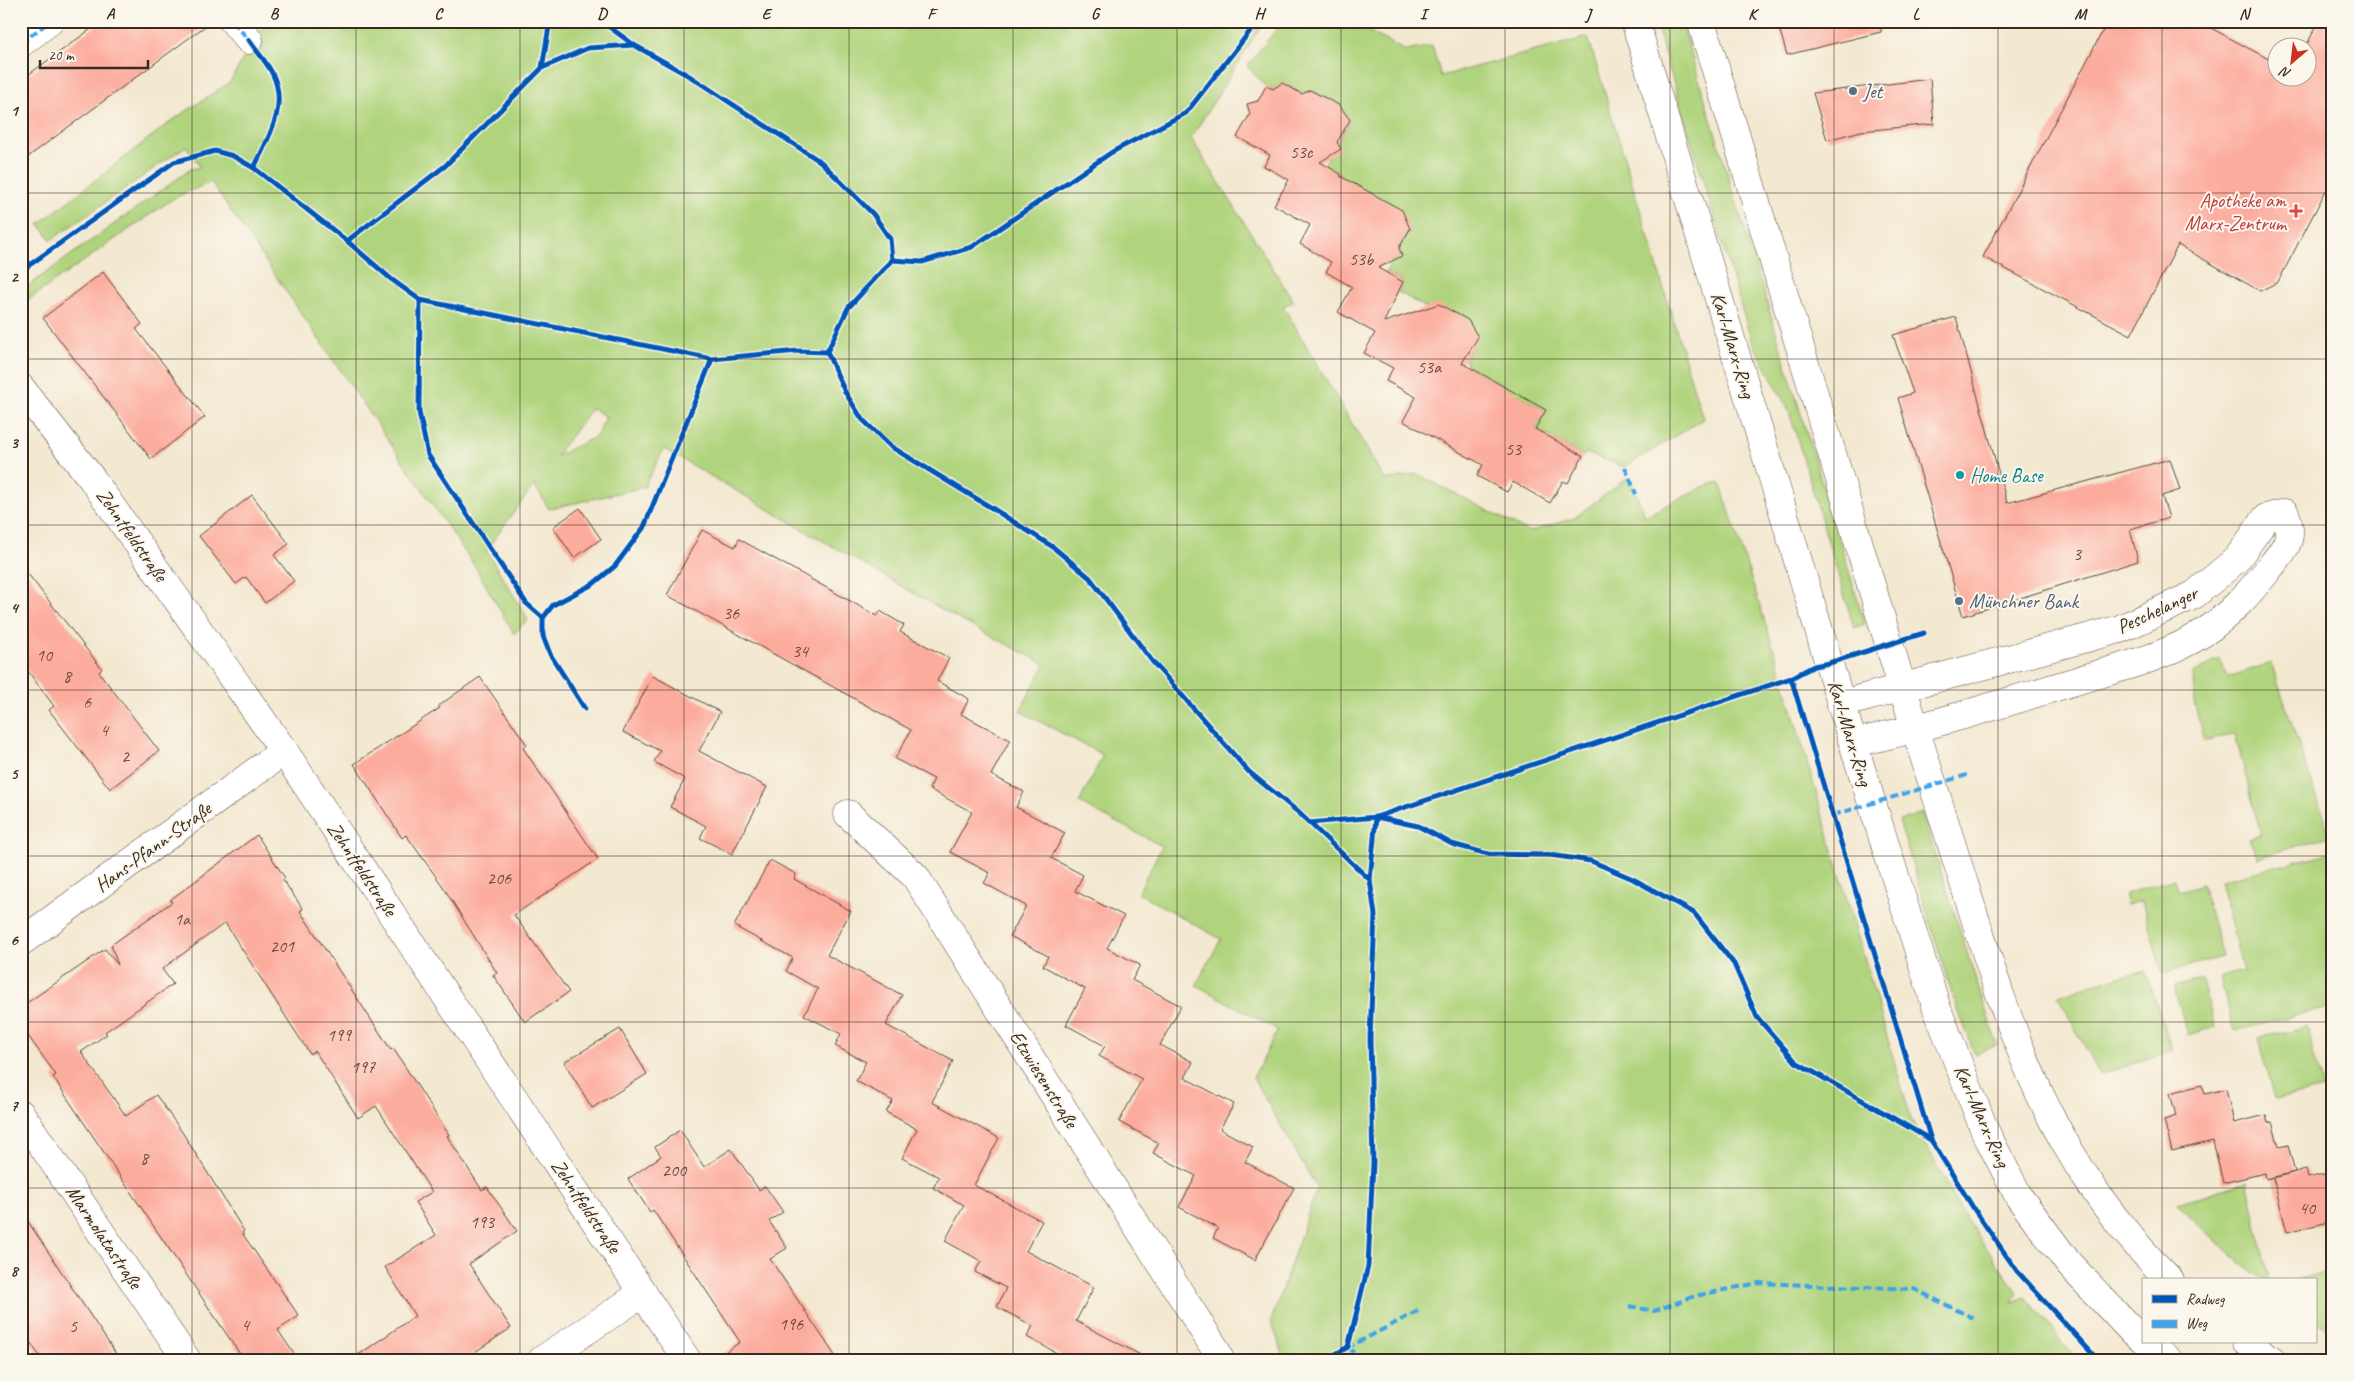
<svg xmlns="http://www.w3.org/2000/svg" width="2354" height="1381" font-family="Caveat,sans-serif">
<rect width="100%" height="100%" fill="#fbf7ec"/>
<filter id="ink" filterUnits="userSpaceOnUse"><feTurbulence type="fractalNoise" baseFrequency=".02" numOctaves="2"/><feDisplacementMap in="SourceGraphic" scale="10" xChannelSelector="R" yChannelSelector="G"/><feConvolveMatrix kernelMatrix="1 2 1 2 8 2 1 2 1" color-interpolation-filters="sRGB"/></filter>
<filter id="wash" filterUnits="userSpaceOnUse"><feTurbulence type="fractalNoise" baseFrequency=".0096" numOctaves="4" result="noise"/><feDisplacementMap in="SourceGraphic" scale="20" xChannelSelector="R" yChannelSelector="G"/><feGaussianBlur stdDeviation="1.12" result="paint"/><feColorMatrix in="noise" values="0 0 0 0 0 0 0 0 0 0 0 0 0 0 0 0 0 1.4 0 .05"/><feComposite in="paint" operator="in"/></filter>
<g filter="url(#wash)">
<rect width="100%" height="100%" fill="#f3e8d0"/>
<g fill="#b0d47d" stroke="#767f4e" fill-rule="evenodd">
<path d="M 272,21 L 1264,21 L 1191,138 L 1294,302 L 1283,306 L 1385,480 L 1417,474 L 1529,532 L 1574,518 L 1629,477 L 1645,516 L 1707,485 L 1720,482 L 1781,672 L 1911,1119 L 1967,1220 L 2017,1292 L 2012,1302 L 2026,1297 L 2078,1360 L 1285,1360 L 1271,1321 L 1317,1188 L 1253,1078 L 1278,1030 L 1196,985 L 1221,939 L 1138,893 L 1162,846 L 1079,803 L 1103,755 L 1020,711 L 1045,664 L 960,620 L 664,449 L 644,487 L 549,509 L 534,485 L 486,550 L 528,619 L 514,634 L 474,565 L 211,182 L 174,198 L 25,302 L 21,298 L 21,291 L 191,169 L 200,167 L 186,146 L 51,240 L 39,224 L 170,122 L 230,82 L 258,32 ZM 592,408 L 606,417 L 597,436 L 556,456 Z"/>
<path d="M 1283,21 L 1349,21 L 1406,51 L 1432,46 L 1441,76 L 1588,37 L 1703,419 L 1625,467 L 1586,453 L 1583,456 L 1535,429 L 1546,410 L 1468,367 L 1465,359 L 1477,337 L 1398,292 L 1403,282 L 1386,272 L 1392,261 L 1402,256 L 1399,248 L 1410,229 L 1336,184 L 1341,174 L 1324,165 L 1350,120 L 1339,105 L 1311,90 L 1302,94 L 1282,83 L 1273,89 L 1266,86 L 1247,66 Z"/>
<path d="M 1655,21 L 1681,21 L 1865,624 L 1854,628 L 1789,411 L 1751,339 Z"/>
<path d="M 2220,659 L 2228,677 L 2271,663 L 2330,836 L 2258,858 L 2249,839 L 2261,835 L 2235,734 L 2204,742 L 2194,701 L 2193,673 Z"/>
<path d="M 1922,813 L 1997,1045 L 1975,1054 L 1952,994 L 1899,821 Z"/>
<path d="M 2333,852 L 2333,1006 L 2234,1031 L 2220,977 L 2243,971 L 2220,881 Z"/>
<path d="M 2175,879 L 2179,891 L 2202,884 L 2222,957 L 2162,973 L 2142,901 L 2127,905 L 2124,894 Z"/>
<path d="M 2145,970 L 2172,1050 L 2100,1075 L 2058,996 L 2090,985 Z"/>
<path d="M 2201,979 L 2215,1027 L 2188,1035 L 2174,987 Z"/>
<path d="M 2306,1027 L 2323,1088 L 2274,1100 L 2258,1038 Z"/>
<path d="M 2247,1182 L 2270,1280 C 2252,1280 2193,1218 2177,1203 Z"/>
<path d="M 2333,1270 L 2333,1330 L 2315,1321 L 2315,1280 L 2294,1280 Z"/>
</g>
<g id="blocks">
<g fill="#fcac9d">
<path d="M 102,21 L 212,21 L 21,162 L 21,80 Z"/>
<path d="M 1777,21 L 1880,21 L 1881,32 L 1787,55 Z"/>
<path d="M 2108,21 L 2198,21 L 2276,63 L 2276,78 L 2306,78 L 2305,48 L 2319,21 L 2333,21 L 2333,177 L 2278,282 L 2260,291 L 2178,245 L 2131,335 L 1983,257 Z"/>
<path d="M 1930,79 L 1934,124 L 1861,131 L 1827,140 L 1813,93 Z"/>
<path d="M 1282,83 L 1302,94 L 1310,90 L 1339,105 L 1350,120 L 1337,142 L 1341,149 L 1320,162 L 1341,174 L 1340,176 L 1402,210 L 1410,229 L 1399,248 L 1402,256 L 1378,268 L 1403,282 L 1384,322 L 1439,304 L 1468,320 L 1478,337 L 1462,363 L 1546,410 L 1535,429 L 1583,456 L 1568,483 L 1563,481 L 1550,503 L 1513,482 L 1507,492 L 1477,476 L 1483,465 L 1403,421 L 1416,397 L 1386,381 L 1393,368 L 1364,353 L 1375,333 L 1338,312 L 1352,287 L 1326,272 L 1331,262 L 1300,244 L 1310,225 L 1274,205 L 1289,180 L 1264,166 L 1270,155 L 1237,137 L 1250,114 L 1247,104 L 1258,101 L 1266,86 L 1273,89 Z"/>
<path d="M 103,272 L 142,324 L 136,329 L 205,417 L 151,459 L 43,318 Z"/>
<path d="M 1956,317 L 2007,503 L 2170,459 L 2180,490 L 2162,496 L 2169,518 L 2130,529 L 2138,561 L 1963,616 L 1898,398 L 1913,393 L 1893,335 Z"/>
<path d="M 252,495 L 289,544 L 274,555 L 294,581 L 265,603 L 246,577 L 236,584 L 199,536 Z"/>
<path d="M 580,508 L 601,539 L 574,558 L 553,527 Z"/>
<path d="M 702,530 L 735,547 L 739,539 L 877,616 L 880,611 L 904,625 L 900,632 L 949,658 L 937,681 L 969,699 L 961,714 L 1010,740 L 991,775 L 1024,792 L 1016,807 L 1065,833 L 1051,858 L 1083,875 L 1075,891 L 1124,916 L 1107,948 L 1140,965 L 1132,980 L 1181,1006 L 1160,1045 L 1193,1062 L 1185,1078 L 1234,1104 L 1220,1129 L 1253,1147 L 1245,1162 L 1294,1188 L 1255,1260 L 1213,1238 L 1218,1228 L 1179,1207 L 1196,1176 L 1153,1153 L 1159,1143 L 1119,1122 L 1142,1079 L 1099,1056 L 1105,1046 L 1066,1025 L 1085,989 L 1043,966 L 1048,956 L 1010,936 L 1026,906 L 984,883 L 990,873 L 950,852 L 972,812 L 929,789 L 934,779 L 895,759 L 911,730 L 667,595 Z"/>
<path d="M 21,565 L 102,669 L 99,672 L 159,751 L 110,789 L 49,710 L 54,706 L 21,662 Z"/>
<path d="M 653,676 L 720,712 L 699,751 L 767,787 L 732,854 L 700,838 L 706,826 L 670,807 L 685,779 L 654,762 L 660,751 L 623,732 Z"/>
<path d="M 480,677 L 527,745 L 523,748 L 598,859 L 514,915 L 569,992 L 525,1022 L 493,975 L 497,973 L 442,885 L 406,835 L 402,838 L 354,764 L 440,708 L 438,706 Z"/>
<path d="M 257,835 L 285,878 L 283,880 L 303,909 L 300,911 L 391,1050 L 393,1048 L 449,1135 L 447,1136 L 482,1190 L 487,1187 L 517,1231 L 469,1264 L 511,1328 L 463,1360 L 351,1360 L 415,1316 L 385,1267 L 436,1235 L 415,1202 L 432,1192 L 376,1106 L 358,1118 L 315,1051 L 310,1054 L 225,923 L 162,969 L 173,984 L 105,1032 L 107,1034 L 81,1052 L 126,1116 L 156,1095 L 182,1132 L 244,1231 L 242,1233 L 299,1316 L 278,1330 L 298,1360 L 244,1360 L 53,1077 L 56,1075 L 21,1026 L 21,1007 L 105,949 L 118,965 L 111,945 L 172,902 L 170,900 Z"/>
<path d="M 770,860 L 796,874 L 794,879 L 851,911 L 827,955 L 902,995 L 886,1025 L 953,1061 L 932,1102 L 999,1138 L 974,1185 L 1042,1221 L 1026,1251 L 1094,1287 L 1076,1321 L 1150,1360 L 1070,1360 L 1027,1337 L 1033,1326 L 997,1307 L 1006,1288 L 975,1272 L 981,1261 L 945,1241 L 964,1205 L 933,1188 L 939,1177 L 902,1158 L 917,1129 L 886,1112 L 893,1101 L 856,1081 L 866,1062 L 835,1046 L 841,1034 L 804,1015 L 818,989 L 786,971 L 793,958 L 734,926 Z"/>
<path d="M 620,1029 L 647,1074 L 592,1108 L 564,1062 Z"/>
<path d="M 2202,1085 L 2205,1094 L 2226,1089 L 2234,1123 L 2266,1115 L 2268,1123 L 2272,1122 L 2279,1147 L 2288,1145 L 2295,1172 L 2266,1179 L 2265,1173 L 2223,1183 L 2213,1141 L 2172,1151 L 2164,1120 L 2176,1116 L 2170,1093 Z"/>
<path d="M 680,1130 L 704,1167 L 731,1149 L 759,1190 L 765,1186 L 783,1212 L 769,1221 L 787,1248 L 770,1259 L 838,1360 L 714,1360 L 740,1342 L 653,1210 L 650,1212 L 628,1179 L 661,1156 L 655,1147 Z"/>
<path d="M 2306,1169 L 2308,1178 L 2328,1173 L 2333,1191 L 2333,1221 L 2287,1232 L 2273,1178 Z"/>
<path d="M 21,1211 L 120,1360 L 42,1360 L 21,1328 Z"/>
</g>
</g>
</g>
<g filter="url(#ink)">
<use href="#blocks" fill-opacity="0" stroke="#574639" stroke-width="1"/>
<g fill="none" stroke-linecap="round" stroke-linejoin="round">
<g stroke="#574639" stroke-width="29">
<g id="minor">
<path d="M 233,21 L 249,40"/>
<path d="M 21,43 L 50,21"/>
<path d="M 21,388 L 92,479 L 284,751 L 687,1360"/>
<path d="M 1841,704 L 2120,629 L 2194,595 L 2237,559 L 2266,518 L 2285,513 C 2296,540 2284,549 2268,570 C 2249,593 2229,616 2203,633 C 2166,657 2121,667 2079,680 C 2004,703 1930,727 1853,743"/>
<path d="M 848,814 L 915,876 L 1216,1350 L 1220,1360"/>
<path d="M 21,942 L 284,751"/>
<path d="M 21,1114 L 187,1360"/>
<path d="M 542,1360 L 643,1293"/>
</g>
</g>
<g stroke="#574639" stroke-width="29">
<g id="major">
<path d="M 1635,21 L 1853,743 L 1937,1009 L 1985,1131 L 2019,1197 L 2069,1264 L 2129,1328 L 2143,1339"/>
<path d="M 1701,21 C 1761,216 1820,412 1878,608 C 1905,697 1933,785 1961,874 C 2010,1030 2049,1162 2170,1280"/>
<path d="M 2147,1342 L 2168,1360"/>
<path d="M 2247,1342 L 2272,1360"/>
</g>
</g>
<use href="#minor" stroke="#fff" stroke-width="28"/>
<use href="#major" stroke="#fff" stroke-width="28"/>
<g stroke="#3fa3ea" stroke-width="4" stroke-dasharray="8 4" stroke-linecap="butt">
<path d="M 233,21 L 251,43"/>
<path d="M 21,43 L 50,21"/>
<path d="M 1625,467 L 1636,494"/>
<path d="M 1833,815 L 1967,775"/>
<path d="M 1629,1306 L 1654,1311 L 1695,1296 L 1758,1283 L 1914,1289 L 1977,1320"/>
<path d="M 1348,1347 L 1361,1360"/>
<path d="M 1347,1348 L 1420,1310"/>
</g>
<g stroke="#fbf7ec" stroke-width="8">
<g id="cycleway">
<path d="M 601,21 L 634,45 L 691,77 L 821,162 L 873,214 L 890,239 L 892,260 L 848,308 L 827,352"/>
<path d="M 249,40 C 256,51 266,61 272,73 C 289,106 268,138 254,168"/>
<path d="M 542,68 L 588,48 L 634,45"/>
<path d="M 347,241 L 445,166 L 542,68 L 550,21"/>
<path d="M 892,260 L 922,262 L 972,247 L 1112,152 L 1186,113 L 1258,21"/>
<path d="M 21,271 L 174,162 L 215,151 L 233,156 L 254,168 L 347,241 L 391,279 L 420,300 L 712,359 L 798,351 L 827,352"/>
<path d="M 420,300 L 419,412 L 428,455 L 526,603 L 543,618"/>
<path d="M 827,352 L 845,392 L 862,419 L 890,446 L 995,510 L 1053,547 L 1090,578 L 1152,661 L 1249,772 L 1298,812 L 1370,880"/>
<path d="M 1791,678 L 1931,1140 L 1974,1209 L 2017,1271 L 2098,1360"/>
<path d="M 585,709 L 550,654 L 543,636 L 543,618 L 553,605 L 593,584 L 615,566 L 644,527 L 712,359"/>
<path d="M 1309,823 L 1376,817 L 1791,678 L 1814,666 L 1829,663 L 1924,633"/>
<path d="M 1325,1360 L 1348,1347 L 1368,1266 L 1373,1163 L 1370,1038 L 1375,915 L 1370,880 L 1376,817 L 1418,826 L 1452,844 L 1488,854 L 1550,855 L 1591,861 L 1633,879 L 1694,913 L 1734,964 L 1757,1017 L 1796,1062 L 1931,1140"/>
</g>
</g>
<use href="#cycleway" stroke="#0057b8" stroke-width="5"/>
</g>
</g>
<path fill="none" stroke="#3b2a1e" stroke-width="1" stroke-opacity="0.55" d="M 192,21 L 192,1360M 356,21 L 356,1360M 520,21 L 520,1360M 684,21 L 684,1360M 849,21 L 849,1360M 1013,21 L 1013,1360M 1177,21 L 1177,1360M 1341,21 L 1341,1360M 1505,21 L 1505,1360M 1670,21 L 1670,1360M 1834,21 L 1834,1360M 1998,21 L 1998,1360M 2162,21 L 2162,1280M 21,193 L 2333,193M 21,359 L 2333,359M 21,525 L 2333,525M 21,690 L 2333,690M 21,856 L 2333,856M 21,1022 L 2333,1022M 21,1188 L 2333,1188M 2162,1342 L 2162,1360"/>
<g fill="#5c6f8a" stroke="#fbf7ec" stroke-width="2">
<circle cx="1853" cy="91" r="5"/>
<circle cx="1959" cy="601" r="5"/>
</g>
<path fill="#e0444e" stroke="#fbf7ec" stroke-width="2" d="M2293.5 203.5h5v5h5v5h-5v5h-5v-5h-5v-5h5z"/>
<circle fill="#0f9aa8" stroke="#fbf7ec" stroke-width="2" cx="1960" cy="475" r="5"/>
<g text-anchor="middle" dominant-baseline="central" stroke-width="4" stroke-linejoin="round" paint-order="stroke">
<g font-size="18" fill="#6b4a3e">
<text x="1301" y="152">53c</text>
<text x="1361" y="259">53b</text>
<text x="1429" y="367">53a</text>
<text x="1513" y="449">53</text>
<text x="2077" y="554">3</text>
<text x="731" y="613">36</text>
<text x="800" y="651">34</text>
<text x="44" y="655">10</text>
<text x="67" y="676">8</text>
<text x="87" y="702">6</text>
<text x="104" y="730">4</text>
<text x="125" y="756">2</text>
<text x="499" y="878">206</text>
<text x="182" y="919">1a</text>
<text x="282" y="946">201</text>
<text x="339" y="1035">199</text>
<text x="363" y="1067">197</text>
<text x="144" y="1158">8</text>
<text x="674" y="1170">200</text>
<text x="2307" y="1208">40</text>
<text x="482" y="1222">193</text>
<text x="791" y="1324">196</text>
<text x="245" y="1325">4</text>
<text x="73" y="1326">5</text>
</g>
<g font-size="20" fill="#4e5e75" stroke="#fbf7ec" text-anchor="start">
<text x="1863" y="91">Jet</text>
<text x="1969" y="601">Münchner Bank</text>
</g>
<g font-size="20" fill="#be3a42" stroke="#fbf7ec" text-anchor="end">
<text x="2286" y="200">Apotheke am<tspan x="2286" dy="23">Marx-Zentrum</tspan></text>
</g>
<g font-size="20" fill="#3b2a1e" stroke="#fbf7ec">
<text transform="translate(1733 345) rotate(73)">Karl-Marx-Ring</text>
<text transform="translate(132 535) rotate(55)">Zehntfeldstraße</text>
<text transform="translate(2157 610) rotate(-25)">Peschelanger</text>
<text transform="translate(1850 733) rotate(73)">Karl-Marx-Ring</text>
<text transform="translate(153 847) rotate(-36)">Hans-Pfann-Straße</text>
<text transform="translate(362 869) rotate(56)">Zehntfeldstraße</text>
<text transform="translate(1044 1079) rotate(58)">Etzwiesenstraße</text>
<text transform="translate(1982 1116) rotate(66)">Karl-Marx-Ring</text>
<text transform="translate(586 1206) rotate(56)">Zehntfeldstraße</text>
<text transform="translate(104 1237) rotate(56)">Marmolatastraße</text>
</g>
<g font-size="20" fill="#0d838f" stroke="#fbf7ec" text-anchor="start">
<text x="1970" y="475">Home Base</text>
</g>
</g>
<rect width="2354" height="1381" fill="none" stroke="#fbf7ec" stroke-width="55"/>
<rect x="2142" y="1278" width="175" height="65" fill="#fbf7ec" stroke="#aea59a"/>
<rect x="2152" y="1295" width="25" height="8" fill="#0057b8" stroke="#aea59a"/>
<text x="2186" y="1304" font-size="15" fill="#3b2a1e">Radweg</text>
<rect x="2152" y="1320" width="25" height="8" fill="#3fa3ea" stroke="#aea59a"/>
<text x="2186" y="1328" font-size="15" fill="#3b2a1e">Weg</text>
<g transform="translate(2292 62) rotate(208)"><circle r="24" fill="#fbf7ec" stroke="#aea59a"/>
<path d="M0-4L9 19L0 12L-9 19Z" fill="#c8321e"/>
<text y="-8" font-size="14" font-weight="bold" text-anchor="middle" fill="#3b2a1e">N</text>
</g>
<path d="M40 60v8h108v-8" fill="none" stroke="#3b2a1e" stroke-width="2.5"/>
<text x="48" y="60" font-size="15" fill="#3b2a1e" stroke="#fbf7ec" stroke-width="4" paint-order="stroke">20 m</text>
<rect x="28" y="28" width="2298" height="1326" fill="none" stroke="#3b2a1e" stroke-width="2"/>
<g font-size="16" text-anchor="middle" font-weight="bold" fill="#3b2a1e">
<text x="110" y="19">A</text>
<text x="274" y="19">B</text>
<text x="438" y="19">C</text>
<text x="602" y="19">D</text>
<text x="766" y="19">E</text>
<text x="931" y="19">F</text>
<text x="1095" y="19">G</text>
<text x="1259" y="19">H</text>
<text x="1423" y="19">I</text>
<text x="1588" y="19">J</text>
<text x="1752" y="19">K</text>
<text x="1916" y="19">L</text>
<text x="2080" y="19">M</text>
<text x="2244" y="19">N</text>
<text x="14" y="116">1</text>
<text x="14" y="282">2</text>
<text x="14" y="448">3</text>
<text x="14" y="613">4</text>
<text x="14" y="779">5</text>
<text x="14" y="945">6</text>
<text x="14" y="1111">7</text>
<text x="14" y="1276">8</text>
</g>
</svg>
